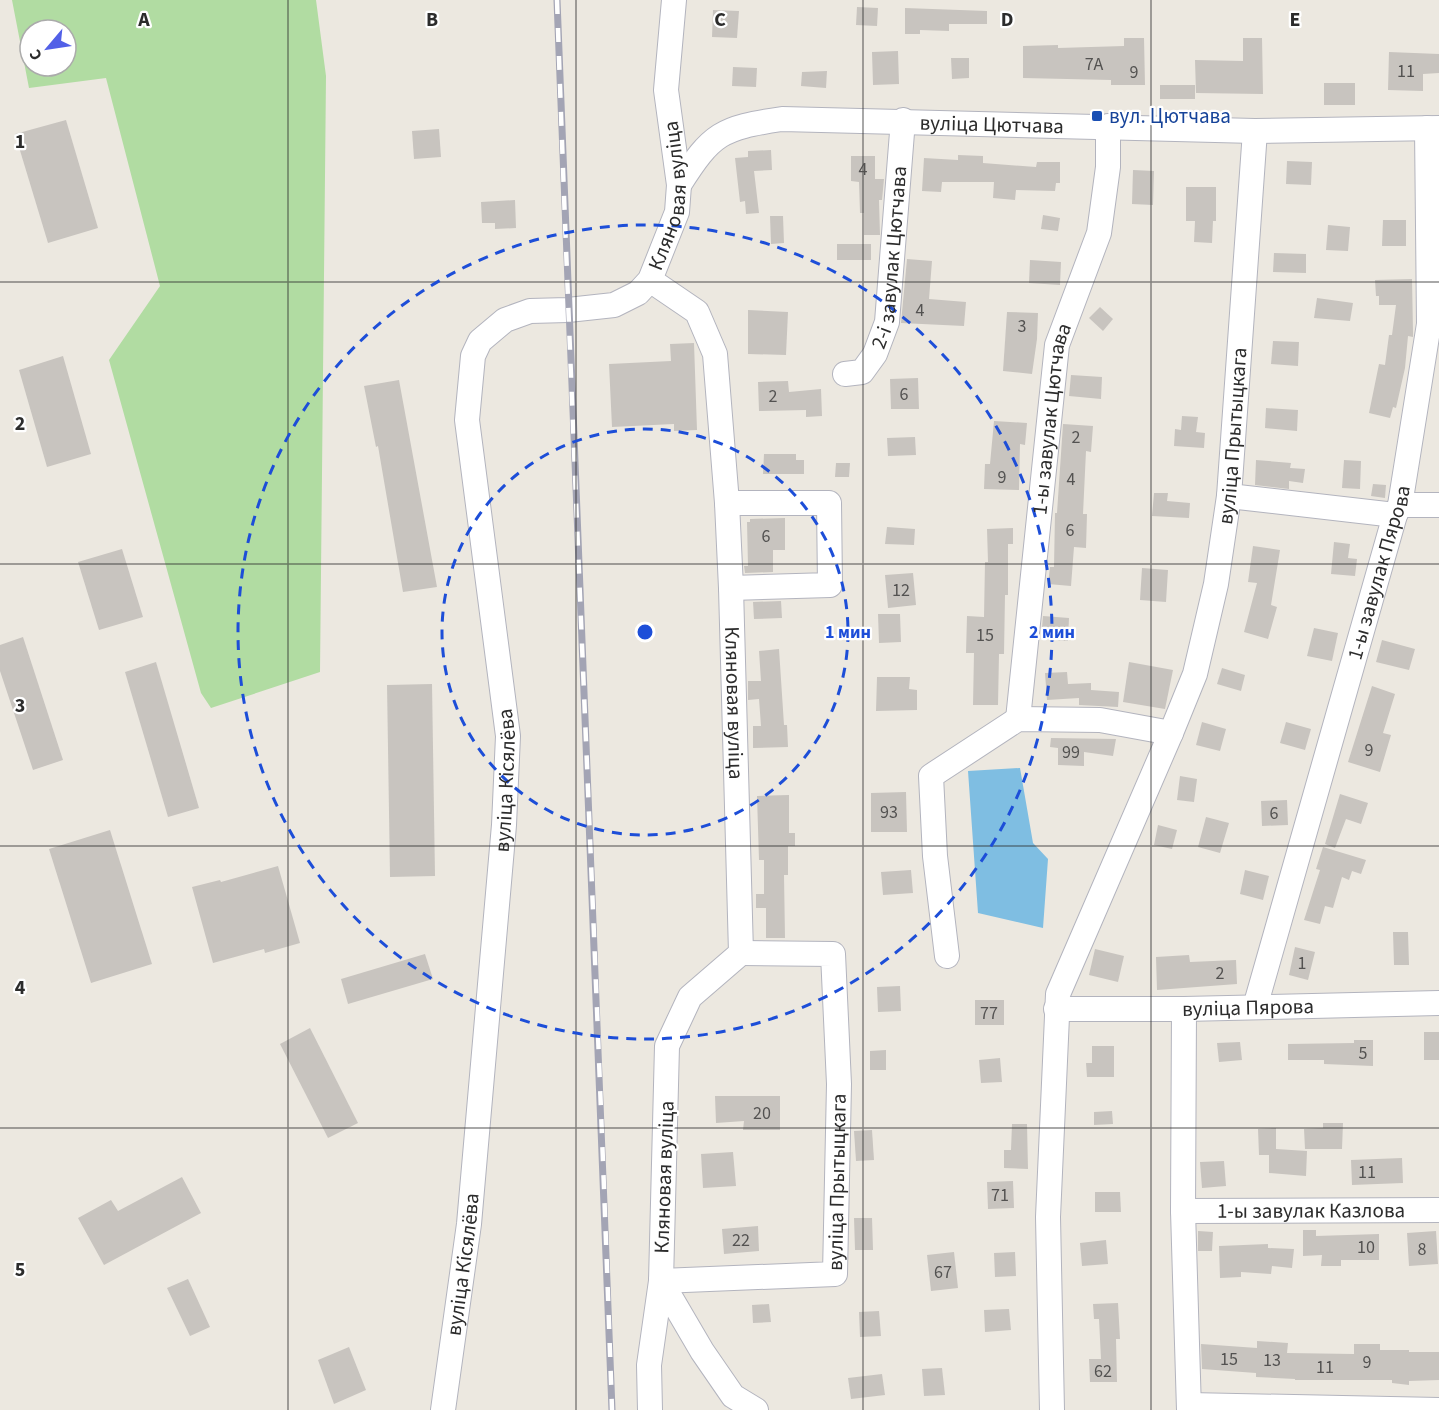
<svg xmlns="http://www.w3.org/2000/svg" width="1439" height="1410" font-family="'Source Sans 3',sans-serif">
<rect width="100%" height="100%" fill="#ece8e0"/>
<path fill="#b1dca2" fill-rule="evenodd" d="M 12,0 L 316,0 L 326,76 L 320,672 L 211,708 L 201,693 L 109,360 L 160,286 L 106,78 L 29,88 ZM 30,30 L 66,30 L 66,66 L 30,66 Z"/>
<path fill="#7fbee2" d="M 1020,768 L 1033,843 L 1048,859 L 1043,928 L 978,913 L 968,771 Z"/>
<g fill="#c8c4bf">
<path d="M 857,7 L 878,8 L 877,26 L 856,25 Z"/>
<path d="M 905,8 L 987,11 L 987,24 L 949,24 L 949,31 L 920,30 L 920,34 L 905,34 Z"/>
<path d="M 713,10 L 739,11 L 737,38 L 712,37 Z"/>
<path d="M 1124,38 L 1144,38 L 1145,85 L 1111,85 L 1111,80 L 1023,78 L 1023,46 L 1058,45 L 1058,48 L 1124,46 Z"/>
<path d="M 1243,38 L 1262,38 L 1263,94 L 1196,93 L 1195,60 L 1243,61 Z"/>
<path d="M 898,51 L 899,84 L 873,85 L 872,52 Z"/>
<path d="M 1389,52 L 1439,54 L 1439,73 L 1423,74 L 1423,91 L 1388,90 Z"/>
<path d="M 951,58 L 969,58 L 969,78 L 952,79 Z"/>
<path d="M 733,67 L 757,68 L 756,87 L 732,86 Z"/>
<path d="M 827,71 L 826,88 L 801,86 L 802,72 Z"/>
<rect x="1324" y="83" width="31" height="22"/>
<rect x="1160" y="85" width="35" height="14"/>
<path d="M 66,120 L 98,228 L 48,243 L 15,134 Z"/>
<path d="M 439,129 L 441,157 L 414,159 L 412,131 Z"/>
<path d="M 771,150 L 772,170 L 754,171 L 759,213 L 746,214 L 745,201 L 740,202 L 735,158 L 748,157 L 748,151 Z"/>
<path d="M 958,155 L 983,156 L 983,163 L 1036,167 L 1037,162 L 1060,162 L 1060,183 L 1056,183 L 1055,191 L 1016,190 L 1015,200 L 993,198 L 994,182 L 942,182 L 941,192 L 922,191 L 924,158 L 958,160 Z"/>
<path d="M 851,156 L 875,156 L 875,179 L 884,179 L 882,200 L 879,200 L 880,235 L 864,235 L 864,213 L 860,213 L 859,182 L 851,181 Z"/>
<path d="M 1287,161 L 1312,162 L 1311,185 L 1286,184 Z"/>
<path d="M 1133,170 L 1154,171 L 1153,205 L 1132,204 Z"/>
<path d="M 1186,187 L 1216,187 L 1216,221 L 1213,221 L 1212,243 L 1194,242 L 1195,221 L 1186,221 Z"/>
<path d="M 515,200 L 516,228 L 495,229 L 495,223 L 482,223 L 481,202 Z"/>
<path d="M 1043,215 L 1060,218 L 1058,231 L 1041,229 Z"/>
<path d="M 770,216 L 783,216 L 784,243 L 771,244 Z"/>
<path d="M 1383,220 L 1406,220 L 1406,246 L 1382,246 Z"/>
<path d="M 1328,225 L 1350,227 L 1348,251 L 1326,250 Z"/>
<rect x="837" y="244" width="34" height="16"/>
<path d="M 1274,253 L 1306,254 L 1306,273 L 1273,272 Z"/>
<path d="M 907,259 L 932,261 L 929,299 L 966,302 L 964,326 L 901,323 Z"/>
<path d="M 1030,260 L 1061,262 L 1060,285 L 1029,283 Z"/>
<path d="M 1412,279 L 1413,332 L 1413,337 L 1408,336 L 1405,368 L 1396,408 L 1393,407 L 1390,418 L 1369,413 L 1379,364 L 1385,365 L 1389,335 L 1392,335 L 1396,305 L 1379,305 L 1379,296 L 1376,296 L 1375,280 Z"/>
<path d="M 1317,298 L 1353,303 L 1350,321 L 1314,318 Z"/>
<path d="M 1100,307 L 1113,319 L 1103,331 L 1089,318 Z"/>
<path d="M 748,310 L 788,312 L 786,355 L 748,354 Z"/>
<path d="M 1007,312 L 1038,313 L 1037,339 L 1032,374 L 1003,371 Z"/>
<path d="M 1273,341 L 1299,342 L 1298,366 L 1271,364 Z"/>
<path d="M 694,343 L 697,430 L 674,431 L 674,424 L 612,427 L 609,364 L 671,361 L 670,344 Z"/>
<path d="M 63,356 L 91,454 L 47,467 L 19,370 Z"/>
<path d="M 1071,375 L 1102,377 L 1101,399 L 1069,396 Z"/>
<path d="M 918,378 L 919,409 L 891,409 L 890,379 Z"/>
<path d="M 399,380 L 437,587 L 403,592 L 378,446 L 376,447 L 364,386 Z"/>
<path d="M 788,381 L 789,392 L 821,389 L 822,416 L 806,417 L 806,410 L 759,411 L 758,382 Z"/>
<path d="M 1266,408 L 1298,410 L 1297,431 L 1265,428 Z"/>
<path d="M 1182,416 L 1198,417 L 1196,432 L 1205,433 L 1204,448 L 1174,446 L 1175,429 L 1181,430 Z"/>
<path d="M 994,421 L 1027,423 L 1025,445 L 1020,444 L 1019,490 L 984,489 L 985,464 L 990,464 Z"/>
<path d="M 1063,424 L 1093,426 L 1091,452 L 1086,451 L 1083,514 L 1087,514 L 1086,548 L 1074,547 L 1071,586 L 1048,584 L 1050,567 L 1054,567 L 1055,513 L 1057,513 Z"/>
<path d="M 915,437 L 916,455 L 888,456 L 887,438 Z"/>
<path d="M 764,454 L 796,454 L 796,460 L 804,460 L 804,474 L 763,474 Z"/>
<path d="M 1256,460 L 1291,463 L 1290,468 L 1305,469 L 1303,483 L 1289,481 L 1289,489 L 1255,485 Z"/>
<path d="M 1344,460 L 1361,461 L 1360,489 L 1342,488 Z"/>
<path d="M 836,463 L 850,463 L 849,477 L 835,477 Z"/>
<path d="M 1373,484 L 1386,485 L 1385,498 L 1371,496 Z"/>
<path d="M 1154,493 L 1168,493 L 1167,501 L 1190,503 L 1189,518 L 1152,516 Z"/>
<path d="M 785,518 L 785,550 L 773,550 L 773,572 L 745,573 L 744,566 L 748,566 L 747,522 L 750,522 L 750,519 Z"/>
<path d="M 887,527 L 915,529 L 914,545 L 885,544 Z"/>
<path d="M 1013,528 L 1013,544 L 1008,544 L 1008,595 L 1005,595 L 1004,654 L 999,654 L 998,705 L 973,705 L 974,653 L 966,653 L 967,616 L 984,617 L 985,562 L 988,562 L 987,529 Z"/>
<path d="M 1334,542 L 1350,544 L 1348,558 L 1357,559 L 1355,576 L 1331,574 Z"/>
<path d="M 1253,546 L 1280,550 L 1271,605 L 1277,607 L 1268,639 L 1244,632 L 1257,583 L 1248,582 Z"/>
<path d="M 122,549 L 143,617 L 99,630 L 78,562 Z"/>
<path d="M 1142,568 L 1168,570 L 1166,602 L 1140,600 Z"/>
<path d="M 913,573 L 916,605 L 888,608 L 885,575 Z"/>
<path d="M 781,601 L 782,618 L 754,619 L 753,602 Z"/>
<path d="M 878,614 L 900,614 L 901,642 L 879,643 Z"/>
<path d="M 1043,616 L 1069,618 L 1068,641 L 1041,639 Z"/>
<path d="M 1314,628 L 1338,633 L 1332,661 L 1307,656 Z"/>
<path d="M 23,637 L 63,760 L 33,770 L 0,671 L 0,645 Z"/>
<path d="M 1382,640 L 1415,649 L 1409,670 L 1376,662 Z"/>
<path d="M 779,649 L 784,725 L 787,725 L 788,747 L 753,748 L 753,726 L 761,726 L 759,699 L 748,700 L 748,681 L 761,681 L 759,651 Z"/>
<path d="M 156,662 L 199,808 L 168,817 L 125,672 Z"/>
<path d="M 1129,662 L 1173,670 L 1165,709 L 1123,702 Z"/>
<path d="M 1222,668 L 1245,675 L 1241,691 L 1217,684 Z"/>
<path d="M 1067,672 L 1068,684 L 1091,683 L 1091,690 L 1119,692 L 1118,707 L 1079,705 L 1079,698 L 1047,700 L 1045,673 Z"/>
<path d="M 877,677 L 910,677 L 909,689 L 917,690 L 917,710 L 876,711 Z"/>
<path d="M 432,684 L 435,876 L 390,877 L 387,685 Z"/>
<path d="M 1372,686 L 1395,694 L 1383,733 L 1391,735 L 1380,772 L 1348,762 Z"/>
<path d="M 1202,722 L 1226,729 L 1220,751 L 1196,745 Z"/>
<path d="M 1286,722 L 1311,729 L 1305,750 L 1280,743 Z"/>
<path d="M 1051,738 L 1116,739 L 1113,756 L 1084,752 L 1084,766 L 1058,765 L 1058,748 L 1050,747 Z"/>
<path d="M 1180,776 L 1197,779 L 1194,802 L 1177,800 Z"/>
<path d="M 906,792 L 907,832 L 871,832 L 871,793 Z"/>
<path d="M 1340,794 L 1368,803 L 1361,824 L 1346,819 L 1335,848 L 1325,844 Z"/>
<path d="M 789,795 L 789,833 L 795,833 L 795,846 L 788,846 L 788,875 L 784,875 L 785,938 L 766,938 L 766,908 L 756,908 L 756,894 L 764,894 L 764,860 L 759,860 L 757,796 Z"/>
<path d="M 1287,800 L 1288,825 L 1262,826 L 1261,801 Z"/>
<path d="M 1206,817 L 1229,823 L 1220,853 L 1198,847 Z"/>
<path d="M 1158,825 L 1177,830 L 1172,849 L 1154,845 Z"/>
<path d="M 110,830 L 152,964 L 91,983 L 49,849 Z"/>
<path d="M 1323,847 L 1366,860 L 1361,874 L 1352,871 L 1349,880 L 1342,877 L 1333,908 L 1325,906 L 1320,924 L 1304,920 L 1320,870 L 1316,869 Z"/>
<path d="M 278,866 L 300,943 L 265,953 L 264,949 L 213,963 L 192,887 L 220,880 L 221,882 Z"/>
<path d="M 911,870 L 913,893 L 883,895 L 881,872 Z"/>
<path d="M 1245,870 L 1269,876 L 1263,900 L 1240,894 Z"/>
<path d="M 1393,932 L 1408,932 L 1409,965 L 1394,965 Z"/>
<path d="M 1295,947 L 1315,952 L 1308,980 L 1289,975 Z"/>
<path d="M 1095,949 L 1124,956 L 1118,982 L 1089,975 Z"/>
<path d="M 425,954 L 433,979 L 348,1004 L 341,979 Z"/>
<path d="M 1189,955 L 1190,962 L 1236,960 L 1237,984 L 1157,990 L 1156,957 Z"/>
<path d="M 900,986 L 901,1011 L 878,1012 L 877,987 Z"/>
<rect x="975" y="1000" width="29" height="25"/>
<path d="M 310,1028 L 358,1123 L 328,1138 L 280,1044 Z"/>
<rect x="1424" y="1032" width="15" height="28"/>
<path d="M 1354,1040 L 1373,1040 L 1373,1066 L 1324,1064 L 1324,1060 L 1288,1060 L 1288,1044 L 1354,1043 Z"/>
<path d="M 1240,1042 L 1242,1060 L 1219,1062 L 1217,1043 Z"/>
<path d="M 1092,1046 L 1114,1046 L 1114,1077 L 1087,1077 L 1086,1063 L 1092,1063 Z"/>
<path d="M 886,1050 L 886,1070 L 870,1070 L 870,1051 Z"/>
<path d="M 1000,1058 L 1002,1082 L 981,1083 L 979,1060 Z"/>
<path d="M 715,1096 L 780,1096 L 780,1130 L 743,1130 L 744,1121 L 716,1123 Z"/>
<path d="M 1112,1111 L 1113,1124 L 1094,1125 L 1094,1112 Z"/>
<path d="M 1323,1123 L 1343,1123 L 1342,1149 L 1305,1149 L 1304,1129 L 1323,1128 Z"/>
<path d="M 1012,1124 L 1027,1124 L 1028,1169 L 1004,1168 L 1004,1150 L 1011,1150 Z"/>
<path d="M 1276,1128 L 1276,1149 L 1307,1151 L 1306,1176 L 1269,1173 L 1269,1155 L 1259,1155 L 1258,1129 Z"/>
<path d="M 872,1130 L 874,1160 L 856,1161 L 854,1131 Z"/>
<path d="M 733,1152 L 736,1186 L 703,1188 L 701,1154 Z"/>
<path d="M 1402,1158 L 1403,1183 L 1352,1185 L 1351,1160 Z"/>
<path d="M 1224,1161 L 1226,1186 L 1202,1188 L 1200,1162 Z"/>
<path d="M 182,1177 L 201,1213 L 104,1265 L 78,1218 L 111,1200 L 118,1211 Z"/>
<path d="M 1013,1181 L 1014,1208 L 988,1209 L 987,1182 Z"/>
<path d="M 1095,1192 L 1120,1192 L 1121,1212 L 1095,1212 Z"/>
<path d="M 854,1218 L 872,1218 L 873,1250 L 855,1250 Z"/>
<path d="M 758,1226 L 759,1251 L 724,1254 L 722,1229 Z"/>
<path d="M 1303,1230 L 1316,1230 L 1316,1236 L 1379,1234 L 1379,1260 L 1341,1260 L 1341,1266 L 1321,1266 L 1322,1255 L 1303,1256 Z"/>
<path d="M 1198,1231 L 1213,1232 L 1212,1251 L 1198,1251 Z"/>
<path d="M 1436,1231 L 1438,1264 L 1409,1266 L 1407,1233 Z"/>
<path d="M 1106,1240 L 1108,1264 L 1082,1266 L 1080,1243 Z"/>
<path d="M 1268,1244 L 1268,1248 L 1294,1249 L 1292,1268 L 1272,1266 L 1271,1274 L 1241,1272 L 1241,1277 L 1220,1278 L 1219,1246 Z"/>
<path d="M 954,1252 L 958,1288 L 931,1291 L 927,1255 Z"/>
<path d="M 1015,1252 L 1016,1276 L 995,1277 L 994,1253 Z"/>
<path d="M 188,1279 L 210,1327 L 190,1336 L 167,1288 Z"/>
<path d="M 1118,1303 L 1120,1339 L 1116,1339 L 1117,1382 L 1090,1382 L 1089,1359 L 1101,1359 L 1099,1319 L 1094,1319 L 1093,1304 Z"/>
<path d="M 769,1304 L 771,1322 L 753,1323 L 752,1305 Z"/>
<path d="M 1009,1309 L 1011,1330 L 985,1332 L 984,1310 Z"/>
<path d="M 879,1311 L 881,1336 L 860,1337 L 859,1312 Z"/>
<path d="M 1257,1341 L 1288,1343 L 1287,1353 L 1354,1354 L 1354,1344 L 1380,1344 L 1380,1350 L 1409,1350 L 1409,1352 L 1439,1352 L 1439,1380 L 1409,1381 L 1409,1385 L 1392,1383 L 1392,1380 L 1295,1380 L 1295,1379 L 1256,1377 L 1256,1373 L 1202,1369 L 1201,1344 L 1257,1348 Z"/>
<path d="M 349,1347 L 366,1390 L 334,1404 L 318,1360 Z"/>
<path d="M 942,1368 L 945,1395 L 924,1396 L 922,1369 Z"/>
<path d="M 882,1374 L 885,1395 L 851,1399 L 848,1378 Z"/>
</g>
<g fill="none" stroke-linecap="round" stroke-linejoin="round">
<g stroke="#b3b4be" stroke-width="26">
<g id="minor">
<path id="s1" d="M 679,185 C 712,133 721,128 782,119 L 1255,131 L 1439,128"/>
<path id="s2" d="M 650,280 L 697,312 L 715,354 L 727,503 L 731,588 L 741,953 L 690,997 L 667,1046 L 661,1281 L 649,1365 L 650,1410"/>
<path id="s3" d="M 845,374 L 862,372 L 875,354 L 887,322 L 903,120"/>
<path d="M 1229,496 L 1395,515"/>
<path d="M 727,503 L 829,503 L 830,585 L 731,588"/>
<path d="M 1400,505 L 1439,505"/>
<path id="s4" d="M 1018,719 L 1057,345 L 1099,233 L 1108,167 L 1108,126"/>
<path d="M 947,956 L 935,856 L 931,776 L 1018,719 L 1100,720 L 1171,733"/>
<path id="s5" d="M 1255,1007 L 1395,515 L 1400,505 L 1429,324 L 1427,128"/>
<path id="s6" d="M 1056,1009 L 1184,1009 L 1439,1003"/>
<path d="M 1184,1009 L 1183,1211 L 1189,1410"/>
<path id="s7" d="M 1183,1211 L 1439,1210"/>
<path id="s8" d="M 661,1281 L 835,1274 L 839,1084 L 833,954 L 741,953"/>
<path d="M 661,1281 L 702,1351 L 733,1396 L 756,1410"/>
<path d="M 1189,1405 L 1439,1410"/>
<path id="s9" d="M 443,1410 L 469,1224 L 504,825 L 508,736 L 467,420 L 473,356 L 480,341 L 505,320 L 530,311 L 568,310 L 614,305 L 638,293 L 650,280 L 677,212 L 679,185 L 666,90 L 674,0"/>
<path id="s10" d="M 1052,1410 L 1048,1217 L 1058,994 L 1171,733 L 1195,674 L 1216,584 L 1229,496 L 1255,131"/>
</g>
</g>
<use href="#minor" stroke="#fff" stroke-width="24"/>
<g stroke="#a3a4b4" stroke-width="7">
<path id="rail" d="M 557,0 C 573,470 596,940 612,1410"/>
</g>
<use href="#rail" stroke="#fff" stroke-width="4.5" stroke-dasharray="14" stroke-linecap="butt"/>
</g>
<path fill="none" stroke="#2c2c2c" stroke-width="1.5" stroke-opacity="0.55" d="M 288,0 L 288,1410M 576,0 L 576,1410M 863,0 L 863,1410M 1151,0 L 1151,1410M 0,282 L 1439,282M 0,564 L 1439,564M 0,846 L 1439,846M 0,1128 L 1439,1128"/>
<g fill="none" stroke="#1d4ed8" stroke-width="3" stroke-dasharray="10 8">
<circle cx="645" cy="632" r="203"/>
<circle cx="645" cy="632" r="407"/>
</g>
<rect fill="#1a4fb4" stroke="#fff" stroke-width="2" x="1091" y="110" width="12" height="12" rx="3"/>
<g text-anchor="middle" dominant-baseline="central" stroke-width="4.5" stroke-linejoin="round" paint-order="stroke">
<g font-size="18" fill="#535251">
<text x="1094" y="64">7А</text>
<text x="1406" y="71">11</text>
<text x="1134" y="72">9</text>
<text x="863" y="169">4</text>
<text x="920" y="310">4</text>
<text x="1022" y="326">3</text>
<text x="904" y="394">6</text>
<text x="773" y="396">2</text>
<text x="1076" y="437">2</text>
<text x="1002" y="477">9</text>
<text x="1071" y="479">4</text>
<text x="1070" y="530">6</text>
<text x="766" y="536">6</text>
<text x="901" y="590">12</text>
<text x="985" y="635">15</text>
<text x="1369" y="750">9</text>
<text x="1071" y="752">99</text>
<text x="889" y="812">93</text>
<text x="1274" y="813">6</text>
<text x="1302" y="963">1</text>
<text x="1220" y="973">2</text>
<text x="989" y="1013">77</text>
<text x="1363" y="1053">5</text>
<text x="762" y="1113">20</text>
<text x="1367" y="1172">11</text>
<text x="1000" y="1195">71</text>
<text x="741" y="1240">22</text>
<text x="1366" y="1247">10</text>
<text x="1422" y="1249">8</text>
<text x="943" y="1272">67</text>
<text x="1229" y="1359">15</text>
<text x="1272" y="1360">13</text>
<text x="1367" y="1362">9</text>
<text x="1325" y="1367">11</text>
<text x="1103" y="1371">62</text>
</g>
<g font-size="21" fill="#164399" stroke="#fff" text-anchor="start">
<text x="1109" y="116">вул. Цютчава</text>
</g>
<g font-size="21" fill="#2c2c2c" stroke="#fff">
<text stroke="none"><textPath href="#s1" startOffset="339">вуліца Цютчава</textPath></text>
<text stroke="none"><textPath href="#s9" startOffset="1353">Кляновая вуліца</textPath></text>
<text stroke="none"><textPath href="#s3" startOffset="138">2-і завулак Цютчава</textPath></text>
<text stroke="none"><textPath href="#s4" startOffset="302">1-ы завулак Цютчава</textPath></text>
<text stroke="none"><textPath href="#s10" startOffset="1006">вуліца Прытыцкага</textPath></text>
<text stroke="none"><textPath href="#s5" startOffset="452">1-ы завулак Пярова</textPath></text>
<text stroke="none"><textPath href="#s2" startOffset="452">Кляновая вуліца</textPath></text>
<text stroke="none"><textPath href="#s9" startOffset="633">вуліца Кісялёва</textPath></text>
<text stroke="none"><textPath href="#s6" startOffset="192">вуліца Пярова</textPath></text>
<text transform="translate(664 1177) rotate(-88)">Кляновая вуліца</text>
<text stroke="none"><textPath href="#s8" startOffset="266">вуліца Прытыцкага</textPath></text>
<text stroke="none"><textPath href="#s7" startOffset="128">1-ы завулак Казлова</textPath></text>
<text stroke="none"><textPath href="#s9" startOffset="147">вуліца Кісялёва</textPath></text>
</g>
</g>
<g font-size="20" text-anchor="middle" font-weight="bold" fill="#2c2c2c" stroke="#fff" stroke-width="4.5" stroke-linejoin="round" paint-order="stroke">
<text x="144" y="26">A</text>
<text x="432" y="26">B</text>
<text x="720" y="26">C</text>
<text x="1007" y="26">D</text>
<text x="1295" y="26">E</text>
<text x="20" y="148">1</text>
<text x="20" y="430">2</text>
<text x="20" y="712">3</text>
<text x="20" y="994">4</text>
<text x="20" y="1276">5</text>
</g>
<circle cx="645" cy="632" r="9" fill="#1d4ed8" stroke="#fff" stroke-width="3"/>
<g font-size="18" text-anchor="middle" font-weight="bold" fill="#1d4ed8" stroke="#fff" stroke-width="4.5" stroke-linejoin="round" paint-order="stroke">
<text x="848" y="638">1 мин</text>
<text x="1052" y="638">2 мин</text>
</g>
<g transform="translate(48 48) rotate(241)"><circle r="28" fill="#ffffff" stroke="#ababab" stroke-width="1.5"/>
<path d="M0-4.5L10 22L0 15L-10 22Z" fill="#5260e7"/>
<text y="-9" font-size="16" font-weight="bold" text-anchor="middle" fill="#2c2c2c">С</text>
</g>
</svg>
